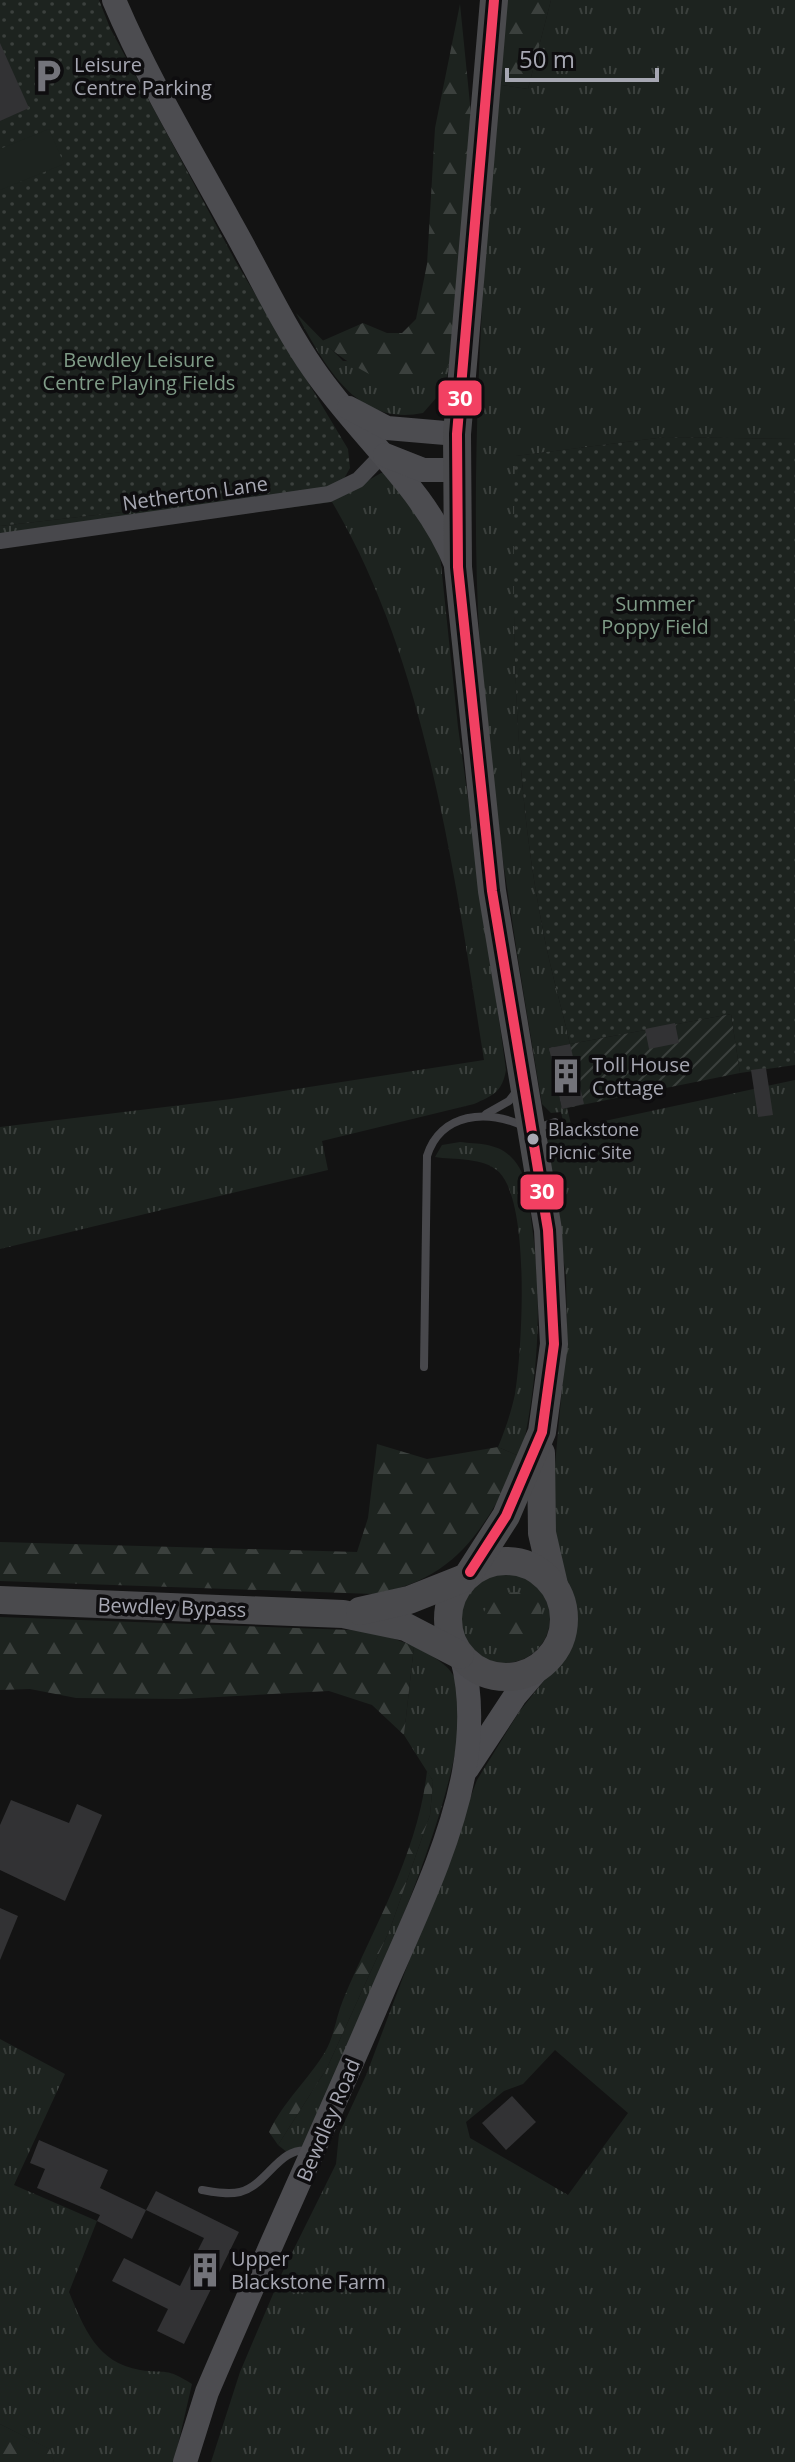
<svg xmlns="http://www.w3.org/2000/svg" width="795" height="2462" font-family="'Open Sans',sans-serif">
<defs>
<pattern id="grass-tufts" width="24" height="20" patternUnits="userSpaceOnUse" patternTransform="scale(2)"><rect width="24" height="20" fill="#1d231f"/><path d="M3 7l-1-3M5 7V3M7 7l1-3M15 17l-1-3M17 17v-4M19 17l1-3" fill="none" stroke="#3b403d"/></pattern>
<pattern id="forest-firs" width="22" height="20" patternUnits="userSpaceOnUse" patternTransform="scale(2)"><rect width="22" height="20" fill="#1d231f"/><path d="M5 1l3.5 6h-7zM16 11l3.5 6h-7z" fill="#3b403d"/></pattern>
<pattern id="park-dots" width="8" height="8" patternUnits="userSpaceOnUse" patternTransform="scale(2)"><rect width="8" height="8" fill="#1d231f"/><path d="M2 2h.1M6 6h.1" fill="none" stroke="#3b403d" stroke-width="1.8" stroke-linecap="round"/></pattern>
<pattern id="garden-furrows" width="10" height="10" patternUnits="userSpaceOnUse" patternTransform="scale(2)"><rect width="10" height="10" fill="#1d231f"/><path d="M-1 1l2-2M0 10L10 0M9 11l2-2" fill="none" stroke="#3b403d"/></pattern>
</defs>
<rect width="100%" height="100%" fill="#131313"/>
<g fill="url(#grass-tufts)" fill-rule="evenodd">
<path d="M 551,0 L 795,0 L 795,439 L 665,437 L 516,456 C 512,611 512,771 542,925 C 549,965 561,1004 570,1044 L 549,1048 L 562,1109 L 567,1108 L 572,1128 L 795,1080 L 795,2462 L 211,2462 L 240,2372 L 282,2273 L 336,2164 L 339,2134 L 367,2073 L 477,1780 L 519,1712 L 558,1663 L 573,1633 L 571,1596 L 555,1556 L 553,1487 L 567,1333 L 566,1276 L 547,1150 L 548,1140 L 565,1129 L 561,1112 L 551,1113 L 542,1104 C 517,953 490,801 480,647 C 468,460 485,271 495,84 L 528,89 ZM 555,2050 L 628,2113 L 568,2195 L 470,2138 L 466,2122 L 504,2091 L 523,2084 Z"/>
<path d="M 296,313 L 343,361 L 450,363 L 444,389 L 423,413 C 355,427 324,363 296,313 Z"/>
<path d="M 381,473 L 385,473 L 419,515 L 440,555 L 458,727 L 506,1070 C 502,1092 494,1095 474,1104 L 322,1141 L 328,1170 L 0,1249 L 0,1127 L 231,1099 L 484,1060 C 455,878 427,662 332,502 L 0,546 L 0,526 L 297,492 L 333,501 Z"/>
<path d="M 460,1142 C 477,1144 498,1143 511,1157 C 529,1174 529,1203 532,1226 C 543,1306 538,1378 521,1457 L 498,1447 C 505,1430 511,1413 515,1394 C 522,1351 531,1204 499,1172 C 484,1157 454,1160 435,1157 L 442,1145 Z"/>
<circle cx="505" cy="1618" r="45"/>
<path d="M 414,1646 C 426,1653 446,1662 453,1675 C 495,1746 336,2069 302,2149 L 288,2153 L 278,2145 L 327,2068 L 390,1929 L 430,1815 L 433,1781 L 404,1735 Z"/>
<path d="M 0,2039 L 65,2074 L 14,2185 L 97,2221 L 69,2292 C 84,2328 97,2363 140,2370 C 168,2374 165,2367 192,2384 L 174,2462 L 54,2462 L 49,2449 L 0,2424 Z"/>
</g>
<g fill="url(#forest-firs)">
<path d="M 505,0 L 551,0 L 528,89 L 495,84 Z"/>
<path d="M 460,4 L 471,114 L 450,363 C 418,410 353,370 322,341 L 363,323 L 387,333 L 402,333 L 416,319 L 427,264 L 435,128 Z"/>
<path d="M 377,1444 L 427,1459 L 498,1447 L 521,1457 C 485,1527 458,1580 373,1594 L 0,1581 L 0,1542 L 357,1552 L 368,1518 Z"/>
<path d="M 517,1592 L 540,1603 C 545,1625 537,1635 520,1647 L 495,1640 L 482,1615 L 495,1594 Z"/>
<path d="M 0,1617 L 351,1630 L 378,1633 L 414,1646 L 404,1735 L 372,1705 L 329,1691 L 180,1699 L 76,1698 L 30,1689 L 0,1690 Z"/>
<path d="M 427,1771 L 433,1781 L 430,1815 L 390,1929 L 327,2068 L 278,2145 L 269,2132 C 283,2102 308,2080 325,2052 C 334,2037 336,2017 343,2000 C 374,1926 418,1853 427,1771 Z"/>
<path d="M 0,2424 L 50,2449 L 54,2462 L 0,2462 Z"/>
</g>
<g fill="url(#park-dots)">
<path d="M 0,0 L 99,0 L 110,28 L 236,262 L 348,449 L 350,468 L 341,484 L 297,492 L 0,526 Z"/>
<path d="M 665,437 L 795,439 L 795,1065 L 740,1073 L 731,1014 L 570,1044 C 561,1004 549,965 542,925 C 512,771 512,611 515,456 Z"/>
</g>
<path fill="url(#garden-furrows)" d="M 731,1014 L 740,1073 L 562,1109 L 549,1048 Z"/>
<path fill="#1d231f" d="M 49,129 L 64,164 L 0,190 L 0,149 Z"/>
<g fill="#323234">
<path d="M 0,43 L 29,108 L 0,121 Z"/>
<path d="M 675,1023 L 679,1043 L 649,1049 L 645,1029 Z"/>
<path d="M 570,1044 L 584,1104 L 562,1109 L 549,1048 Z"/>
<path d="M 766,1068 L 773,1115 L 758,1117 L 751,1070 Z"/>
<path d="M 11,1800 L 69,1823 L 77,1804 L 102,1815 L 65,1901 L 0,1870 L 0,1825 Z"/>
<path d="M 0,1908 L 18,1916 L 0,1960 Z"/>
<path d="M 512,2096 L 536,2122 L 506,2150 L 482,2123 Z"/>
<path d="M 39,2140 L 108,2170 L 100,2188 L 146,2210 L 132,2239 L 97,2221 L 100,2215 L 37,2188 L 45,2169 L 30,2163 Z"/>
<path d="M 156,2191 L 239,2232 L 184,2344 L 157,2331 L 168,2309 L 112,2281 L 124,2258 L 180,2286 L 204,2238 L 146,2210 Z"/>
</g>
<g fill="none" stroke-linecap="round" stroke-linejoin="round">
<g stroke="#48484c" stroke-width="8">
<path d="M 486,1114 L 509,1101 L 516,1092"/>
<path d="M 537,1128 L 555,1122"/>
<path d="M 424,1367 L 427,1156 C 440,1113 488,1108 525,1127"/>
<path d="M 202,2190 C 214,2192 227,2195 240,2192 C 268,2185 279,2145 310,2151"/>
</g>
<path stroke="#48484c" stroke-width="16" d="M 0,541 L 329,494 L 358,480 L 383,454"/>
<g stroke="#4c4c50" stroke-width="24">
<path d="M 114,0 C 146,76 190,149 230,222 C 258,271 282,324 314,370 C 360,437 427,490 457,567"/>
<path d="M 349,408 L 387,428 L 457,434"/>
<path d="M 385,455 L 423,470 L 456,470"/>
<path d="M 467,1769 L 515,1696 L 540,1667"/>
<path d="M 185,2462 L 207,2392 C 264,2258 325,2127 382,1993 C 412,1923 450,1847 464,1772 C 471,1733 472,1696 462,1658"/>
</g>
<g stroke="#4a4a4d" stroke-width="28">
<path d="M 541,1453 L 542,1533 L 554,1585"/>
<circle cx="506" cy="1619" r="58"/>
<path d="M 470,1572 L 506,1516 L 542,1432 L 554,1344 L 548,1230 L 492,891 L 458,567 L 457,434 L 494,0"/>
<path d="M 0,1600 L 343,1614 L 406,1627 L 460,1655"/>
<path d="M 360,1611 L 409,1600 L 462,1579"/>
</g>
<g stroke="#0e0d0f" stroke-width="16">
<path id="bus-1" d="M 470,1572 L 506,1516 L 542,1432 L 554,1344 L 548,1230 L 492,891 L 458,567 L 457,434 L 494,0"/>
</g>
<use href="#bus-1" stroke="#f24062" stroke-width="10"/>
</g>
<defs>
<g id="parking-bare" transform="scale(2.76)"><path d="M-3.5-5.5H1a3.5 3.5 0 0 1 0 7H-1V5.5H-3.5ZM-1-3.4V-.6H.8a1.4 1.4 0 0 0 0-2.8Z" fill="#73737a" stroke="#0e0d0f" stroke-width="2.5" paint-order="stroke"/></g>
<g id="building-bare" transform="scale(2.76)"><path d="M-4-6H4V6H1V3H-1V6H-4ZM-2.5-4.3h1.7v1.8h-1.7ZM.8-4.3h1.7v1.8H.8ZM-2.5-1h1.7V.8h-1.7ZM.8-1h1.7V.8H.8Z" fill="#73737a" stroke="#0e0d0f" stroke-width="2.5" paint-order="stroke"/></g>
</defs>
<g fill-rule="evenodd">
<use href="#parking-bare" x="48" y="76"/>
<use href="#building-bare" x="566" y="1076"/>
<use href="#building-bare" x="205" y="2270"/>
</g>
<circle fill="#a6a7b2" stroke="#0e0d0f" stroke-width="3" cx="533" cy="1139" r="7"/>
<g text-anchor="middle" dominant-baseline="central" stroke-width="7" stroke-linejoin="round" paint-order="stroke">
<g font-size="18" fill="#a6a7b2" stroke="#0e0d0f" text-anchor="start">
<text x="548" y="1129">Blackstone<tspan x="548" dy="23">Picnic Site</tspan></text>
</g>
<g font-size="20" fill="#a6a7b2" stroke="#0e0d0f" text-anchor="start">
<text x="74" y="64">Leisure<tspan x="74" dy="23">Centre Parking</tspan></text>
<text x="592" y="1064">Toll House<tspan x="592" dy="23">Cottage</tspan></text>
<text x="231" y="2258">Upper<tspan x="231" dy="23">Blackstone Farm</tspan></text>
</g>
<g font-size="20" fill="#7f9b87" stroke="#0e0d0f">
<text x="139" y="359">Bewdley Leisure<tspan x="139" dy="23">Centre Playing Fields</tspan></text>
<text x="655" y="603">Summer<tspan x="655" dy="23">Poppy Field</tspan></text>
</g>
<g font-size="20" fill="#a6a7b2" stroke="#0e0d0f">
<text transform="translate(195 493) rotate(-8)">Netherton Lane</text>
<text transform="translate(172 1607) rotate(2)">Bewdley Bypass</text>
<text transform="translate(328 2120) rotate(-67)">Bewdley Road</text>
</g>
</g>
<g stroke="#0e0d0f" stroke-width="3">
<rect x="437" y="379" width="46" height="38" rx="8" fill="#f24062"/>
<rect x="519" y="1173" width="46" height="38" rx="8" fill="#f24062"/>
</g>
<g font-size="22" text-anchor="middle" font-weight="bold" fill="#fff">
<text x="460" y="406">30</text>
<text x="542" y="1199">30</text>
</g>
<path d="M507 68v12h150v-12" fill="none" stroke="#a6a7b2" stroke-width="4"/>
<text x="519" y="68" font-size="24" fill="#a6a7b2" stroke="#0e0d0f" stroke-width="6" paint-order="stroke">50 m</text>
</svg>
